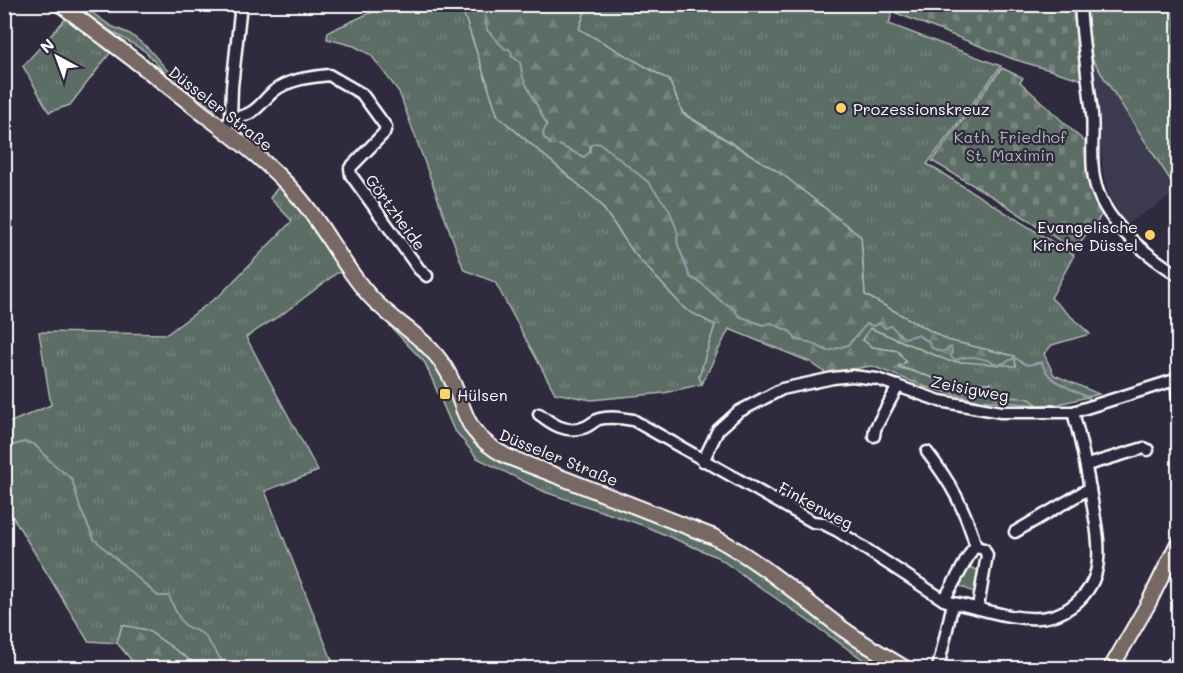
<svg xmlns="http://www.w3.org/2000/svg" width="1183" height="673" font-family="Mali,sans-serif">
<defs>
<pattern id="grass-tufts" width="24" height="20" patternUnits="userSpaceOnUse" patternTransform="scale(1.5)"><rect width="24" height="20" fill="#5b6d65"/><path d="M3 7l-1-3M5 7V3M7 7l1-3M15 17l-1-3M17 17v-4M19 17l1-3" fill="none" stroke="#74837c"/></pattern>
<pattern id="forest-firs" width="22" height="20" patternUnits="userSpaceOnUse" patternTransform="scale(1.5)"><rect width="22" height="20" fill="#5b6d65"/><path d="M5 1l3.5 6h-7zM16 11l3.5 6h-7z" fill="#74837c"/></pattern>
<pattern id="cemetery-stones" width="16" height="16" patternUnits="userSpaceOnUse" patternTransform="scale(1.5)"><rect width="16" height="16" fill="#5b6d65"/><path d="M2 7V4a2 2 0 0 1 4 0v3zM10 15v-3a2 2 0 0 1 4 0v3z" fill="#74837c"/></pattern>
</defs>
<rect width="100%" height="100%" fill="#2f2a3d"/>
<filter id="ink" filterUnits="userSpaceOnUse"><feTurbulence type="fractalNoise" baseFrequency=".0167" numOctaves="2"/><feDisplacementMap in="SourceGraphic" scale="12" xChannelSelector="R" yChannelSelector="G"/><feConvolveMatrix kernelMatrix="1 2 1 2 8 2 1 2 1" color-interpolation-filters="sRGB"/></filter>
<g filter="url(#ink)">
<path fill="#3e3b50" d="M 1092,59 L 1178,192 L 1125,225 L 1108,194 L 1103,169 Z"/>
<g fill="url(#grass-tufts)" stroke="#adb6b2" stroke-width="1.5">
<path d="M 75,5 L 81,5 L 111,26 L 130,34 L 148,48 L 166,69 L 218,108 L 216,111 L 164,72 L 145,51 L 109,30 Z"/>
<path d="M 400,5 L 461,5 L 498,116 L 599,202 L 634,253 L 685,309 L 716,325 L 699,377 L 702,384 L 664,393 L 591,400 L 555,393 L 495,282 L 464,270 L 399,92 L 371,55 L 354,46 L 327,39 L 328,32 L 372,12 Z"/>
<path d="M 587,5 L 867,5 L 892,13 L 889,24 L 1001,66 L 927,164 L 1074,255 L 1051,298 L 1090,334 L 1052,345 L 1044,354 L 1054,375 L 1099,394 L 1059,404 L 1038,405 L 1028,398 L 994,397 L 991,383 L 949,383 L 897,366 L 898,351 L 872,347 L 863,340 L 870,328 L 949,361 L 1016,365 L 1013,356 L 947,340 L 865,295 L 861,237 L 782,174 L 683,113 L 669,80 L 579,29 Z"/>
<path d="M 1085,5 L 1178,5 L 1178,192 L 1092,59 Z"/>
<path d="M 68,16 L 110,53 L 70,105 L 49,112 L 23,66 Z"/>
<path d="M 279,186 L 309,218 L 345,272 L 337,273 L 284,313 L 246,337 L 318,471 L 265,491 L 335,668 L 201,668 L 147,630 L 122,626 L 117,643 L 88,641 L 5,504 L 4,425 L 51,405 L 39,332 L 167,334 L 221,294 L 292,221 L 270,198 Z"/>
<path d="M 390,326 L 398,326 L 432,357 L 470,434 L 723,547 L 894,668 L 875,668 L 717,557 L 642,525 L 545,492 L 477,458 L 453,428 L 425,363 Z"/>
</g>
<g fill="url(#forest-firs)" stroke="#adb6b2" stroke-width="1.5">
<path d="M 461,5 L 587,5 L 579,29 L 669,80 L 683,114 L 782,174 L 861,237 L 865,295 L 947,340 L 1014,356 L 1016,366 L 949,361 L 870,328 L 863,340 L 872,347 L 898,351 L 906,362 L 898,367 L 949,383 L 991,383 L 994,397 L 1028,398 L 1038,405 L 976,400 L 926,387 L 872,366 L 826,373 L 810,362 L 729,329 L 702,384 L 699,377 L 715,325 L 685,309 L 634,253 L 599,202 L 498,116 Z"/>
<path d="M 122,625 L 147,630 L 201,668 L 138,668 L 117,643 Z"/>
</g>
<g fill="url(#cemetery-stones)" stroke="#adb6b2" stroke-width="1.5">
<path d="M 897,4 L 1076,5 L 1083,80 L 1013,59 L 896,13 Z"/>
<path d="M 1002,68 L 1023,78 L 1020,82 L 1085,142 L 1088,172 L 1104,212 L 1074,250 L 998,200 L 932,161 Z"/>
</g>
<path fill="#5b6d65" stroke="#adb6b2" stroke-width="1.5" d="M 967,566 L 980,571 L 975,593 L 958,585 Z"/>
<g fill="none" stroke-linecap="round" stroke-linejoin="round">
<g stroke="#93a0ad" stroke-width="2">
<path d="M 484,4 L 487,30 L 505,49 L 509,49 L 512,53 L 511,56 L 520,62 L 523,78 L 547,125 L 543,132 L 544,138 L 551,144"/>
<path d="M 559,145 L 584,157 L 590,152 L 590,146 L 595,143 L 601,144 L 648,182 L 669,209 L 678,233 L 677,242 L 690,277 L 701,283 L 722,302 L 732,307 L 739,316 L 763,325 L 771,323 L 791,332 L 796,340 L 809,342 L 828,351 L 848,345 L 867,324 L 874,326 L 880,323 L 885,328 L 891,326 L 904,338 L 917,335 L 928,341 L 932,348 L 942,352 L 951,347 L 952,351 L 951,357 L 955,360 C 971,354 984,358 999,365 L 1015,358 L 1027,365 L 1042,362 C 1046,383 1075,389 1092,400"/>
<path d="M 4,448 L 24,442 L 34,444 L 51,462 L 72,479 L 80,508 L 94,539 L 158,596 L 169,596 C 173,605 178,620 186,626 C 192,630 198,630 204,635 L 227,668"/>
</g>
<g stroke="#fff" stroke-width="15">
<g id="minor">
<path d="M 1080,4 C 1082,41 1088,77 1092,114 C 1094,135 1090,157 1094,178 C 1102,221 1144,253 1178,275"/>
<path d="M 231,118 L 232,87 L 241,4"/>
<path d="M 225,130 L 231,118 C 256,116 259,104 274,91 C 289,79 311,77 329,75 L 362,94 L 386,127 L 384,133 L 350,168 L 351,175 L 419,269 L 427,276"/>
<path d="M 1176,381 L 1178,399"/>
<path d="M 539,414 C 552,424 565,433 582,428 C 589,427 593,421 599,419 C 610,416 622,418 633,420 L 813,522 L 822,523 L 838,531 L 944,600 L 953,603 C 981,608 1011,620 1039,618 C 1070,616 1096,591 1098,560 C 1100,540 1095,520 1092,501 C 1087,470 1081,441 1073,412"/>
<path d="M 874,436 L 875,429 L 898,386"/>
<path d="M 927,452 C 951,483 965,508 976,547"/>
<path d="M 703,461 L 718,430 L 738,412 L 782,389 L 833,378 L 852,376 L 877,379 L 940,401 L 1001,412 L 1073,412 L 1178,379"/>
<path d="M 1087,465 L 1144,448 L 1148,450"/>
<path d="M 1015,532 L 1090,488"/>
<path d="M 944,600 L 972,550 L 976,547 L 984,549 L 987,555 L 978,607"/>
<path d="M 938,668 L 953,603"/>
<path d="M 1167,668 L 1178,659"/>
</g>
</g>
<g stroke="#fff" stroke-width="18">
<g id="major">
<path d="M 60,4 C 107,40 155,75 201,112 C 235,138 269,163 297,195 C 324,225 341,264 368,294 C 391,321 425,336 444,366 C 469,405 456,429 506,456 L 714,537 C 760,561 798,595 839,626 C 859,641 883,655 905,668"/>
<path d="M 1111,668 L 1148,604 L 1178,543"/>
</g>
</g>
<use href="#minor" stroke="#2f2a3d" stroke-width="10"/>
<use href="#major" stroke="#776864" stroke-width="14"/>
</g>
</g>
<g fill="#ffd166" stroke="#2f2a3d" stroke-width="2">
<circle cx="841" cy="108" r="6"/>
<circle cx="1150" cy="235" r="6"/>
<rect x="439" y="388" width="12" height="12" rx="3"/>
</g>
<g text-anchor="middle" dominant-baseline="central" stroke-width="4.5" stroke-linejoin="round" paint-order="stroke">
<g font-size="16" fill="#fff" stroke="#2f2a3d">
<text transform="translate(221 108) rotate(38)">Düsseler Straße</text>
<text transform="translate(396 212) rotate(54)">Görtzheide</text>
<text transform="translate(970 388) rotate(11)">Zeisigweg</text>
<text transform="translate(559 457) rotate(22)">Düsseler Straße</text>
<text transform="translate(816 505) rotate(28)">Finkenweg</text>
</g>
<g font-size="16" fill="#fff" stroke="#2f2a3d" text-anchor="start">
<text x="853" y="108">Prozessionskreuz</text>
<text x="1138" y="226" text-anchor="end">Evangelische<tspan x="1138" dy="18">Kirche Düssel</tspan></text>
<text x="457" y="394">Hülsen</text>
</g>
<g font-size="16" fill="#adb6b2" stroke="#2f2a3d">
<text x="1010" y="136">Kath. Friedhof<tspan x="1010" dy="18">St. Maximin</tspan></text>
</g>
</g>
<rect width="1183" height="673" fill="none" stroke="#2f2a3d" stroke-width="24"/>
<rect x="12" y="12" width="1159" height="649" fill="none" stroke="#fff" stroke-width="2" filter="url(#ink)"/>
<g transform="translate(57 57) rotate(319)" stroke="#2f2a3d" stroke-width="4.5" paint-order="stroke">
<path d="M0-4.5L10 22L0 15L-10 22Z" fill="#ffffff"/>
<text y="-9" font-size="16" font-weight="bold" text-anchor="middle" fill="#ffffff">N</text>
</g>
</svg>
